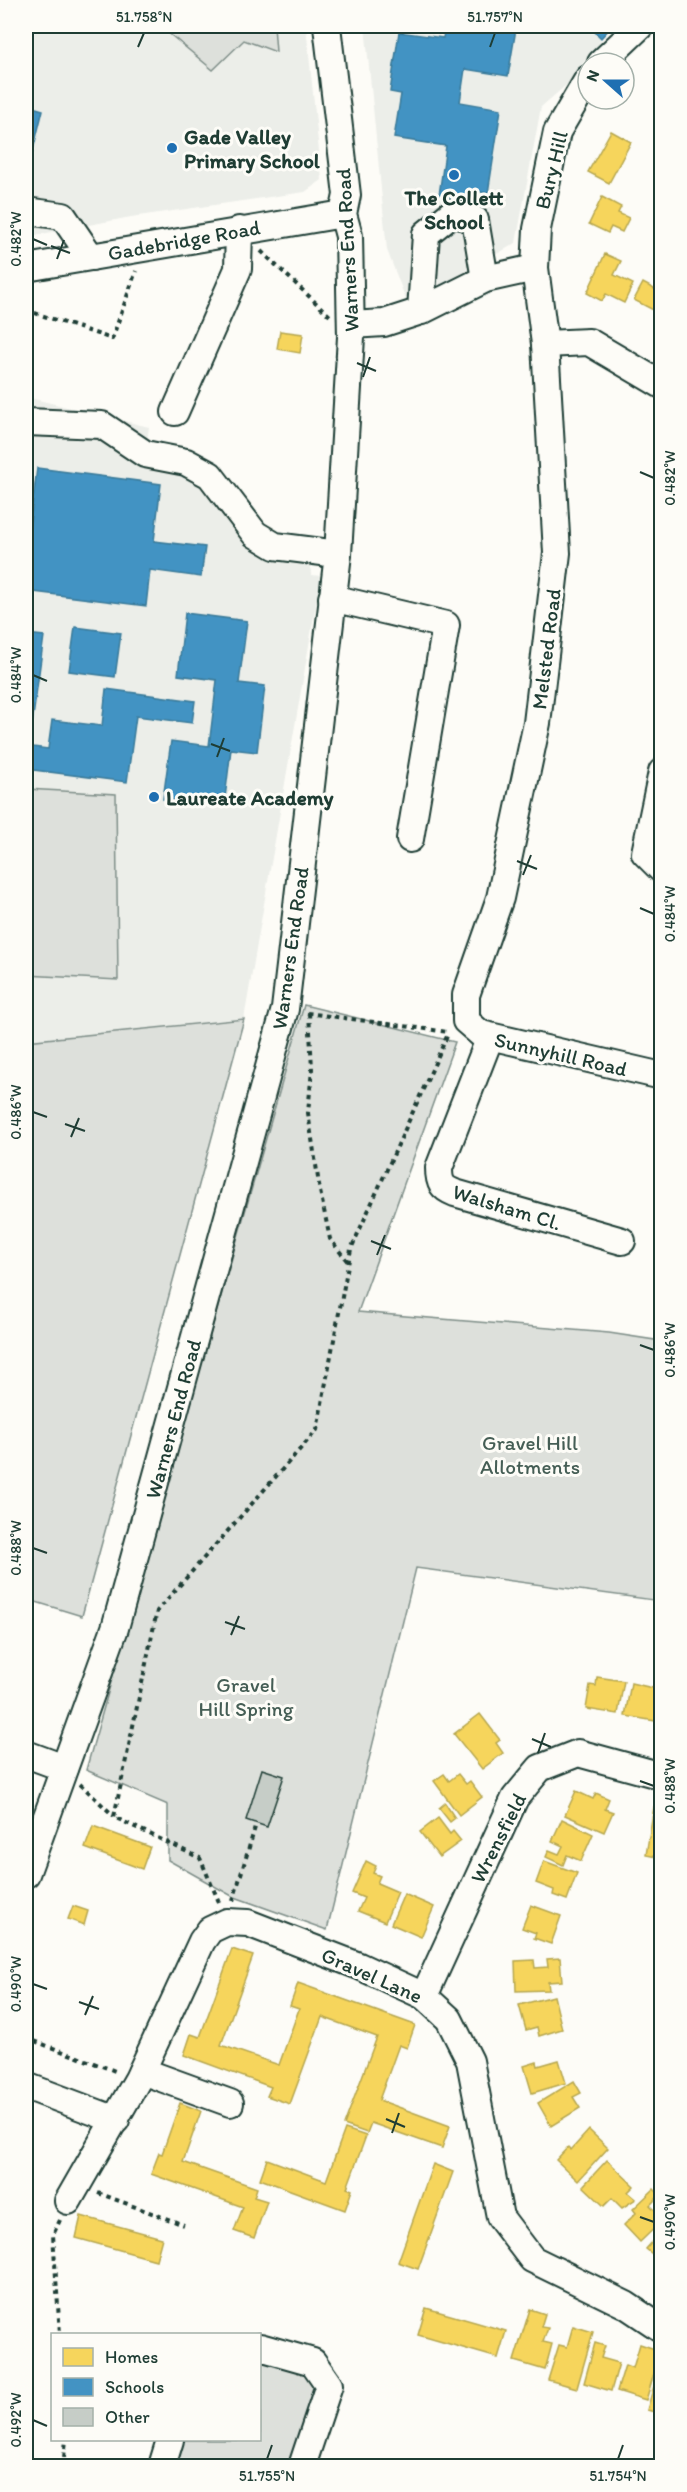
<svg xmlns="http://www.w3.org/2000/svg" width="687" height="2492" font-family="Itim,sans-serif">
<rect width="100%" height="100%" fill="#fdfcf7"/>
<filter id="ink" filterUnits="userSpaceOnUse"><feTurbulence type="fractalNoise" baseFrequency=".0167" numOctaves="2"/><feDisplacementMap in="SourceGraphic" scale="12" xChannelSelector="R" yChannelSelector="G"/><feConvolveMatrix kernelMatrix="1 2 1 2 8 2 1 2 1" color-interpolation-filters="sRGB"/></filter>
<g filter="url(#ink)">
<g fill="#eceee9">
<path d="M 26,26 L 306,26 L 322,180 L 305,192 L 131,217 L 26,237 Z"/>
<path d="M 365,26 L 592,26 L 601,38 L 592,63 L 588,63 L 588,66 L 541,107 L 516,243 L 408,305 L 387,250 Z"/>
<path d="M 26,397 L 149,427 L 145,454 L 217,497 L 239,534 L 250,542 L 310,561 L 311,575 L 321,576 L 244,1019 L 26,1041 Z"/>
</g>
<g fill="#dde0db" stroke="#7e8e88" stroke-width="1.5">
<path d="M 160,26 L 274,26 L 276,52 L 244,40 L 213,70 Z"/>
<path d="M 26,789 L 116,794 L 118,980 L 26,975 Z"/>
<path d="M 304,1005 L 455,1042 L 358,1312 L 609,1333 L 661,1341 L 661,1601 L 416,1568 L 327,1930 L 232,1896 L 168,1860 L 168,1805 L 86,1770 Z"/>
<path d="M 244,1019 L 82,1616 L 26,1599 L 26,1041 Z"/>
<path d="M 260,2347 L 329,2385 L 302,2466 L 162,2466 L 170,2440 L 260,2440 Z"/>
</g>
<g fill="#f6d55c" stroke="#b6a750" stroke-width="1.5">
<path d="M 611,131 L 631,142 L 609,183 L 588,172 Z"/>
<path d="M 602,197 L 621,207 L 618,213 L 629,218 L 622,232 L 611,227 L 608,233 L 589,224 Z"/>
<path d="M 605,254 L 621,261 L 614,275 L 633,284 L 624,303 L 606,294 L 602,301 L 587,293 Z"/>
<path d="M 661,280 L 661,314 L 634,300 L 643,283 L 656,290 Z"/>
<path d="M 280,331 L 303,334 L 300,353 L 277,349 Z"/>
<path d="M 597,1677 L 624,1681 L 618,1714 L 586,1709 L 590,1685 L 596,1686 Z"/>
<path d="M 631,1683 L 653,1688 L 654,1683 L 662,1684 L 662,1722 L 625,1716 Z"/>
<path d="M 480,1714 L 500,1740 L 496,1743 L 503,1753 L 482,1769 L 454,1734 Z"/>
<path d="M 444,1774 L 449,1781 L 458,1774 L 466,1784 L 470,1781 L 482,1797 L 459,1815 L 434,1781 Z"/>
<path d="M 576,1791 L 593,1799 L 596,1793 L 609,1799 L 605,1809 L 613,1812 L 604,1832 L 565,1815 Z"/>
<path d="M 445,1803 L 455,1818 L 450,1822 L 439,1808 Z"/>
<path d="M 654,1807 L 662,1809 L 662,1858 L 646,1855 Z"/>
<path d="M 438,1818 L 450,1834 L 453,1831 L 461,1841 L 439,1857 L 420,1832 Z"/>
<path d="M 562,1819 L 593,1834 L 581,1861 L 567,1855 L 563,1865 L 546,1857 L 549,1850 L 559,1854 L 563,1846 L 552,1841 Z"/>
<path d="M 93,1826 L 150,1847 L 142,1869 L 85,1848 Z"/>
<path d="M 366,1861 L 376,1866 L 373,1873 L 380,1876 L 377,1883 L 398,1892 L 385,1922 L 358,1911 L 364,1898 L 352,1893 Z"/>
<path d="M 544,1861 L 577,1873 L 567,1900 L 553,1895 L 554,1890 L 536,1883 Z"/>
<path d="M 404,1894 L 434,1907 L 421,1937 L 391,1924 Z"/>
<path d="M 531,1905 L 561,1916 L 551,1944 L 534,1938 L 536,1933 L 522,1928 Z"/>
<path d="M 73,1906 L 88,1911 L 84,1925 L 68,1919 Z"/>
<path d="M 232,1949 L 253,1956 L 221,2045 L 279,2065 L 299,2009 L 290,2006 L 298,1983 L 415,2025 L 407,2048 L 399,2045 L 379,2100 L 450,2126 L 442,2148 L 371,2123 L 367,2133 L 344,2125 L 377,2037 L 322,2017 L 290,2104 L 267,2096 L 271,2087 L 184,2055 L 191,2034 L 200,2037 Z"/>
<path d="M 560,1958 L 562,1981 L 548,1982 L 549,1990 L 516,1991 L 515,1961 L 534,1960 L 535,1968 L 548,1967 L 547,1959 Z"/>
<path d="M 554,1996 L 562,2029 L 539,2036 L 537,2027 L 526,2030 L 519,2005 Z"/>
<path d="M 559,2060 L 566,2083 L 532,2093 L 524,2066 L 537,2062 L 538,2066 Z"/>
<path d="M 574,2081 L 581,2093 L 573,2097 L 580,2108 L 551,2126 L 538,2103 Z"/>
<path d="M 180,2103 L 201,2111 L 183,2162 L 257,2188 L 254,2197 L 267,2201 L 254,2238 L 234,2231 L 243,2207 L 151,2174 L 159,2153 L 162,2154 Z"/>
<path d="M 345,2129 L 366,2136 L 347,2188 L 352,2190 L 345,2210 L 260,2179 L 267,2159 L 326,2181 Z"/>
<path d="M 589,2130 L 608,2148 L 578,2181 L 556,2160 L 568,2147 L 571,2150 Z"/>
<path d="M 607,2160 L 634,2186 L 628,2192 L 636,2199 L 622,2208 L 612,2198 L 604,2206 L 583,2186 Z"/>
<path d="M 433,2164 L 453,2172 L 418,2269 L 398,2262 Z"/>
<path d="M 654,2189 L 660,2195 L 650,2205 L 662,2217 L 662,2221 L 640,2242 L 624,2225 L 636,2213 L 633,2209 Z"/>
<path d="M 81,2216 L 162,2238 L 156,2260 L 76,2238 Z"/>
<path d="M 662,2231 L 662,2262 L 646,2249 Z"/>
<path d="M 426,2308 L 506,2331 L 498,2358 L 418,2335 Z"/>
<path d="M 530,2309 L 545,2314 L 541,2327 L 548,2328 L 543,2342 L 552,2344 L 545,2370 L 514,2361 Z"/>
<path d="M 573,2326 L 593,2332 L 577,2388 L 548,2380 L 559,2345 L 567,2347 Z"/>
<path d="M 595,2343 L 605,2346 L 601,2358 L 619,2363 L 611,2391 L 584,2383 Z"/>
<path d="M 640,2344 L 661,2351 L 646,2400 L 617,2391 L 625,2365 L 633,2368 Z"/>
<path d="M 657,2375 L 662,2376 L 662,2414 L 647,2410 Z"/>
</g>
<g fill="#4393c3" stroke="#387998" stroke-width="1.5">
<path d="M 445,26 L 495,26 L 516,29 L 508,76 L 465,69 L 460,102 L 501,109 L 488,193 L 466,190 L 465,199 L 439,195 L 446,146 L 394,138 L 401,94 L 390,92 L 399,32 L 443,38 Z"/>
<path d="M 592,26 L 612,26 L 601,38 L 590,27 Z"/>
<path d="M 26,105 L 43,110 L 32,154 L 26,152 Z"/>
<path d="M 37,468 L 161,484 L 154,541 L 205,547 L 201,577 L 150,570 L 146,606 L 26,591 L 26,556 Z"/>
<path d="M 185,613 L 247,621 L 239,683 L 265,686 L 257,752 L 231,749 L 224,806 L 163,799 L 171,741 L 209,746 L 217,680 L 178,675 Z"/>
<path d="M 75,627 L 121,633 L 115,677 L 69,671 Z"/>
<path d="M 26,634 L 44,636 L 31,732 L 26,732 Z"/>
<path d="M 106,689 L 195,701 L 192,723 L 136,716 L 127,782 L 26,769 L 26,746 L 48,749 L 52,720 L 102,726 Z"/>
</g>
<path fill="#c6cdc7" stroke="#1f3d34" stroke-width="1.5" d="M 262,1769 L 284,1776 L 267,1827 L 246,1820 Z"/>
<g fill="none" stroke-linecap="round" stroke-linejoin="round">
<g stroke="#1f3d34" stroke-width="30">
<g id="minor">
<path d="M 601,63 L 640,26"/>
<path d="M 588,79 L 557,132 L 537,229 L 535,268 L 545,344 L 557,553 L 537,723 L 500,898 L 466,995 L 466,1021 L 481,1034 L 662,1076"/>
<path d="M 26,211 L 63,216 L 91,257"/>
<path d="M 26,268 L 343,214"/>
<path d="M 421,311 L 426,234 L 452,213 L 475,220 L 485,279"/>
<path d="M 351,325 L 384,323 L 421,311 L 485,279 L 535,268"/>
<path d="M 545,344 L 589,342 L 662,385"/>
<path d="M 175,412 L 238,269 L 239,230"/>
<path d="M 26,422 L 102,425 L 145,454 L 186,462 L 210,475 L 255,534 L 275,546 L 338,554"/>
<path d="M 332,598 L 446,625 L 410,839"/>
<path d="M 662,772 L 645,853 L 662,870"/>
<path d="M 490,1037 L 439,1168 C 439,1183 442,1188 455,1193 L 622,1241"/>
<path d="M 26,1754 L 64,1768"/>
<path d="M 26,1874 L 115,1628 L 285,1009 L 338,554 L 351,337 L 349,236 L 343,214 L 347,195 L 327,26"/>
<path d="M 424,1996 L 515,1798 L 540,1768 L 578,1753 L 662,1776"/>
<path d="M 142,2071 L 230,2103"/>
<path d="M 26,2086 L 116,2120"/>
<path d="M 68,2201 L 138,2079 L 202,1941 L 210,1930 L 227,1922 L 248,1923 L 359,1966 L 424,1996 L 449,2019 L 470,2061 L 500,2217 L 532,2259 L 626,2305 L 662,2329"/>
<path d="M 260,2347 L 313,2362 L 329,2385 L 302,2466"/>
<path d="M 162,2466 L 170,2440"/>
</g>
</g>
<g stroke="#1f3d34" stroke-width="4" stroke-dasharray="4.5 4.5" stroke-linecap="butt">
<path d="M 261,251 L 330,316"/>
<path d="M 26,310 L 112,339 L 136,271"/>
<path d="M 307,1013 L 448,1032"/>
<path d="M 309,1013 L 312,1069 L 308,1113 L 320,1191 L 330,1239 L 348,1262"/>
<path d="M 80,1784 L 114,1816"/>
<path d="M 233,1901 L 256,1824"/>
<path d="M 219,1902 L 200,1858 L 114,1817 L 157,1611 L 317,1430 L 351,1249 L 448,1034"/>
<path d="M 26,2038 L 118,2072"/>
<path d="M 98,2193 L 184,2225"/>
<path d="M 60,2220 L 53,2235 L 60,2334"/>
<path d="M 63,2466 L 66,2440"/>
</g>
<use href="#minor" stroke="#fdfcf7" stroke-width="26"/>
</g>
</g>
<path fill="none" stroke="#1f3d34" stroke-width="2" d="M 138,47 L 144,33M 490,47 L 495,33M 33,239 L 47,245M 51,246 L 70,253M 57,259 L 64,240M 357,363 L 376,371M 363,377 L 370,357M 640,472 L 654,478M 33,675 L 47,681M 211,744 L 230,751M 217,757 L 224,738M 517,861 L 537,869M 523,875 L 531,855M 640,908 L 654,914M 33,1112 L 47,1117M 65,1124 L 85,1131M 71,1137 L 79,1118M 371,1241 L 391,1249M 377,1255 L 385,1235M 640,1345 L 654,1350M 33,1548 L 47,1553M 225,1622 L 245,1629M 231,1635 L 239,1616M 532,1739 L 551,1747M 538,1753 L 545,1733M 640,1781 L 654,1786M 33,1984 L 47,1989M 79,2002 L 99,2009M 85,2015 L 93,1996M 386,2119 L 405,2127M 392,2133 L 399,2113M 640,2217 L 654,2222M 33,2420 L 47,2426M 267,2459 L 272,2445M 618,2459 L 623,2445"/>
<g fill="#1f6fb2" stroke="#fdfcf7" stroke-width="2">
<circle cx="172" cy="148" r="6"/>
<circle cx="454" cy="175" r="6"/>
<circle cx="154" cy="797" r="6"/>
</g>
<g text-anchor="middle" dominant-baseline="central" stroke-width="6" stroke-linejoin="round" paint-order="stroke">
<g font-size="21" font-weight="bold" fill="#1f3d34" stroke="#fdfcf7" text-anchor="start">
<text x="184" y="136">Gade Valley<tspan x="184" dy="24">Primary School</tspan></text>
<text x="454" y="197" text-anchor="middle">The Collett<tspan x="454" dy="24">School</tspan></text>
<text x="166" y="797">Laureate Academy</text>
</g>
<g font-size="21" fill="#1f3d34" stroke="#fdfcf7">
<text transform="translate(551 170) rotate(-76)">Bury Hill</text>
<text transform="translate(184 240) rotate(-10)">Gadebridge Road</text>
<text transform="translate(347 250) rotate(-93)">Warners End Road</text>
<text transform="translate(546 649) rotate(-83)">Melsted Road</text>
<text transform="translate(290 948) rotate(-82)">Warners End Road</text>
<text transform="translate(561 1054) rotate(13)">Sunnyhill Road</text>
<text transform="translate(507 1207) rotate(17)">Walsham Cl.</text>
<text transform="translate(173 1419) rotate(-75)">Warners End Road</text>
<text transform="translate(498 1838) rotate(-63)">Wrensfield</text>
<text transform="translate(372 1975) rotate(24)">Gravel Lane</text>
</g>
<g font-size="21" fill="#455e55" stroke="#fdfcf7">
<text x="530" y="1442">Gravel Hill<tspan x="530" dy="24">Allotments</tspan></text>
<text x="246" y="1684">Gravel<tspan x="246" dy="24">Hill Spring</tspan></text>
</g>
</g>
<rect width="687" height="2492" fill="none" stroke="#fdfcf7" stroke-width="66"/>
<rect x="51" y="2333" width="210" height="108" fill="#fdfcf7" stroke="#a4b0a9" stroke-width="1.5"/>
<rect x="63" y="2348" width="30" height="18" fill="#f6d55c" stroke="#a4b0a9" stroke-width="1.5"/>
<text x="105" y="2363" font-size="18" fill="#1f3d34">Homes</text>
<rect x="63" y="2378" width="30" height="18" fill="#4393c3" stroke="#a4b0a9" stroke-width="1.5"/>
<text x="105" y="2393" font-size="18" fill="#1f3d34">Schools</text>
<rect x="63" y="2408" width="30" height="18" fill="#c6cdc7" stroke="#a4b0a9" stroke-width="1.5"/>
<text x="105" y="2423" font-size="18" fill="#1f3d34">Other</text>
<g transform="translate(606 81) rotate(291)"><circle r="28" fill="#fdfcf7" stroke="#a4b0a9" stroke-width="1.5"/>
<path d="M0-4.5L10 22L0 15L-10 22Z" fill="#1f6fb2"/>
<text y="-9" font-size="16" font-weight="bold" text-anchor="middle" fill="#1f3d34">N</text>
</g>
<rect x="33" y="33" width="621" height="2426" fill="none" stroke="#1f3d34" stroke-width="2"/>
<g font-size="15" text-anchor="middle" fill="#1f3d34">
<text x="144" y="22">51.758°N</text>
<text x="495" y="22">51.757°N</text>
<text transform="translate(16 239) rotate(-90)" y="5">0.482°W</text>
<text transform="translate(670 478) rotate(-90)" y="5">0.482°W</text>
<text transform="translate(16 675) rotate(-90)" y="5">0.484°W</text>
<text transform="translate(670 914) rotate(-90)" y="5">0.484°W</text>
<text transform="translate(16 1112) rotate(-90)" y="5">0.486°W</text>
<text transform="translate(670 1350) rotate(-90)" y="5">0.486°W</text>
<text transform="translate(16 1548) rotate(-90)" y="5">0.488°W</text>
<text transform="translate(670 1786) rotate(-90)" y="5">0.488°W</text>
<text transform="translate(16 1984) rotate(-90)" y="5">0.490°W</text>
<text transform="translate(670 2222) rotate(-90)" y="5">0.490°W</text>
<text transform="translate(16 2420) rotate(-90)" y="5">0.492°W</text>
<text x="267" y="2481">51.755°N</text>
<text x="618" y="2481">51.754°N</text>
</g>
</svg>
